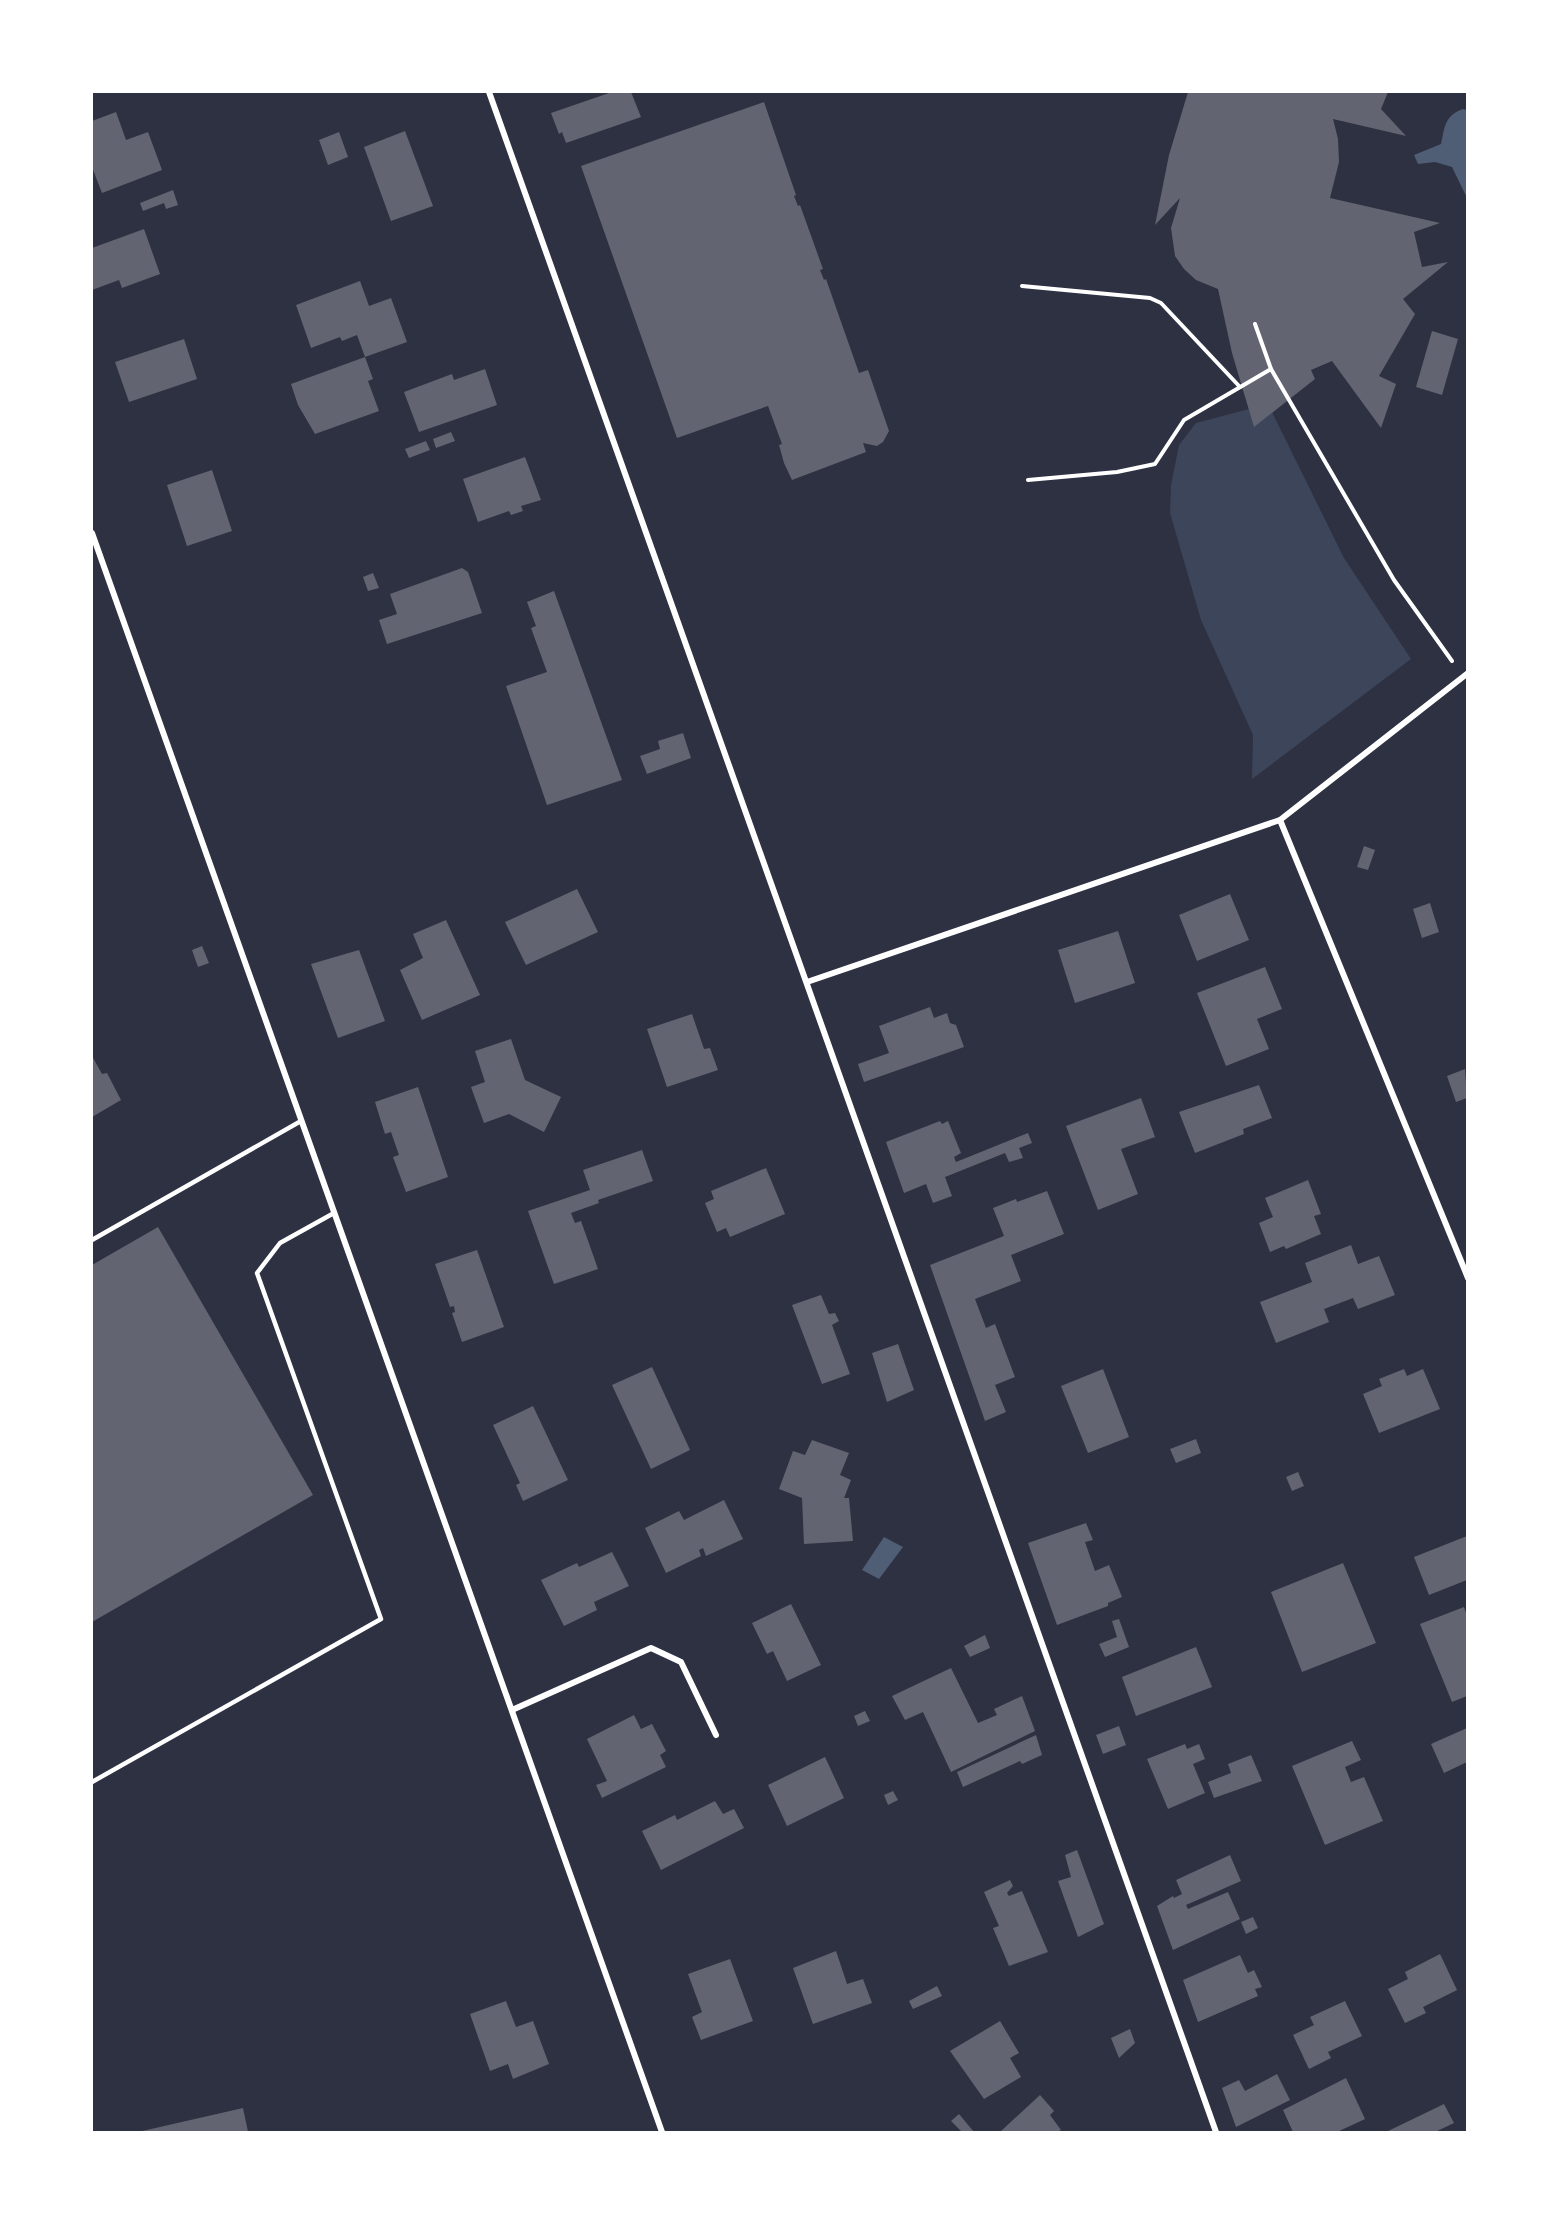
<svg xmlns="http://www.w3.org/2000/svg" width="1559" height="2224" font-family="'PT Sans Narrow',sans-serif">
<rect width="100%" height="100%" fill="#2d3142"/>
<path fill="#3c4559" d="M 1268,404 L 1344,558 L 1411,659 L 1252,779 L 1253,735 L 1201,620 L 1170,513 L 1171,485 L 1179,445 L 1196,423 Z"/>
<g fill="#4f5d75">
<path d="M 1463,109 L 1467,110 L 1467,198 L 1452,167 L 1435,162 L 1418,164 L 1414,155 L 1441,144 C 1445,127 1444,116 1463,109 Z"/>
<path d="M 884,1537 L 903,1547 L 879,1579 L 862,1570 Z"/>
</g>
<g fill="#626471">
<path d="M 612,92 L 631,92 L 641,117 L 566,143 L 562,132 L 559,134 L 551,113 Z"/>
<path d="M 1188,92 L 1388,92 L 1381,109 L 1406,136 L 1333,119 L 1338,139 L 1339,162 L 1330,198 L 1440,223 L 1414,232 L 1422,267 L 1448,262 L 1403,299 L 1415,314 L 1379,376 L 1396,384 L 1381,428 L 1332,361 L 1311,370 L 1315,379 L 1254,427 L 1232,353 L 1218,289 L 1196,280 L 1184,269 L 1175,256 L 1171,228 L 1180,198 L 1155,225 L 1169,155 Z"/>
<path d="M 764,102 L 796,195 L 794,196 L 798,206 L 800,205 L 823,269 L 820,270 L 824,280 L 826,279 L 859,373 L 868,370 L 889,431 L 883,442 L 877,446 L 863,443 L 866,452 L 792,480 L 784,463 L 779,445 L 782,444 L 768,406 L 677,438 L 581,166 Z"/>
<path d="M 116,112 L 126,140 L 148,132 L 162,170 L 102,193 L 92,167 L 92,121 Z"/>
<path d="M 405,131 L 433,206 L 391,221 L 364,147 Z"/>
<path d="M 339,132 L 348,157 L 328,165 L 319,140 Z"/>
<path d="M 173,190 L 178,205 L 166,209 L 164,203 L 143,211 L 140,203 Z"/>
<path d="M 144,229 L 160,274 L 122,288 L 119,280 L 92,290 L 92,248 Z"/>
<path d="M 360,281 L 369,306 L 391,298 L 407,342 L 365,357 L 357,335 L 342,341 L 340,337 L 311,348 L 296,305 Z"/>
<path d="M 1432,331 L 1458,339 L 1442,395 L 1416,387 Z"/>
<path d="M 184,339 L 197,379 L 129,402 L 115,362 Z"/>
<path d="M 365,357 L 373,379 L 368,381 L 379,411 L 315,434 L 298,405 L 291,384 Z"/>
<path d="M 485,369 L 497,405 L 419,432 L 404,392 L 452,374 L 454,380 Z"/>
<path d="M 451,432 L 455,441 L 436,448 L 433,439 Z"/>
<path d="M 426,441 L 430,450 L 409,458 L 405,449 Z"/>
<path d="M 525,457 L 541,500 L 521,506 L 523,511 L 511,515 L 509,511 L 478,522 L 463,479 Z"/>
<path d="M 212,470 L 232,531 L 187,546 L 167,485 Z"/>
<path d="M 462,568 L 468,572 L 482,613 L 387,644 L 379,620 L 397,614 L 390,594 Z"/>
<path d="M 373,573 L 379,588 L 368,591 L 363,577 Z"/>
<path d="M 554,591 L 622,780 L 547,805 L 506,686 L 547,672 L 531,628 L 536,626 L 527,602 Z"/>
<path d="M 683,733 L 691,758 L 647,774 L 640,756 L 660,749 L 658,741 Z"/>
<path d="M 1364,846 L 1375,850 L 1368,870 L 1357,867 Z"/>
<path d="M 577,889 L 598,932 L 526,965 L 505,922 Z"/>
<path d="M 1230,894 L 1249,940 L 1197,961 L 1179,915 Z"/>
<path d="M 1430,903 L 1439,932 L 1422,938 L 1413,909 Z"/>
<path d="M 446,920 L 480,995 L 422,1020 L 400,970 L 423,958 L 413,934 Z"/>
<path d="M 1118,931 L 1135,983 L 1075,1003 L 1058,950 Z"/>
<path d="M 202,946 L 209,963 L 198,967 L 192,950 Z"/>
<path d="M 359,950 L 385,1021 L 338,1038 L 311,964 Z"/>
<path d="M 1265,967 L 1282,1009 L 1257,1019 L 1269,1049 L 1226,1066 L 1197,993 Z"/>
<path d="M 930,1007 L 934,1018 L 947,1013 L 950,1023 L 956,1025 L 964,1047 L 864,1082 L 858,1064 L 889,1053 L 879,1026 Z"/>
<path d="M 692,1014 L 704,1049 L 710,1048 L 718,1070 L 667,1087 L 647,1029 Z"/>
<path d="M 511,1039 L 525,1080 L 561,1097 L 544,1132 L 509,1114 L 484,1123 L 471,1087 L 485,1082 L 475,1051 Z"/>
<path d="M 92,1056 L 102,1074 L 107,1073 L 121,1100 L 92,1117 Z"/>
<path d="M 1465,1069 L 1467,1098 L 1456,1102 L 1447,1076 Z"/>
<path d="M 1259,1085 L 1272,1118 L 1243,1129 L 1244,1134 L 1195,1153 L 1179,1112 Z"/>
<path d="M 418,1087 L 448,1177 L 406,1192 L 393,1157 L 399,1155 L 391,1132 L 385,1134 L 375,1102 Z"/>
<path d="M 1141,1098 L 1155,1137 L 1121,1149 L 1138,1194 L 1098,1210 L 1066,1126 Z"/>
<path d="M 940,1121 L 942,1124 L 948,1121 L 961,1153 L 954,1157 L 956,1162 L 1028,1133 L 1032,1143 L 1019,1148 L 1023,1158 L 1009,1162 L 1005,1153 L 945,1177 L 952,1196 L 933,1203 L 926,1184 L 904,1193 L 886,1142 Z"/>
<path d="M 642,1150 L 653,1181 L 598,1200 L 599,1203 L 571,1213 L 575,1223 L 581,1221 L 598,1269 L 554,1284 L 528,1211 L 590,1190 L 583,1170 Z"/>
<path d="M 766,1168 L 785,1214 L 730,1237 L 726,1228 L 717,1232 L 705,1203 L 714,1199 L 711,1191 Z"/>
<path d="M 1308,1180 L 1321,1214 L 1314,1216 L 1321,1234 L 1286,1249 L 1284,1246 L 1270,1252 L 1259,1223 L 1273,1217 L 1265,1198 Z"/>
<path d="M 1047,1191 L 1064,1234 L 1011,1255 L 1021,1281 L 975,1299 L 986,1328 L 995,1324 L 1015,1377 L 995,1385 L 1006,1412 L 985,1421 L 930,1265 L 1004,1236 L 993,1208 L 1016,1199 L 1017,1202 Z"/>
<path d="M 158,1227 L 313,1495 L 92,1622 L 92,1265 Z"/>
<path d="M 1351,1245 L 1358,1264 L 1379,1256 L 1395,1295 L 1358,1309 L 1353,1298 L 1324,1309 L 1329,1322 L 1276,1343 L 1260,1302 L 1312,1282 L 1305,1263 Z"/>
<path d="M 477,1250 L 504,1327 L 462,1342 L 452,1313 L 455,1312 L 454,1306 L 450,1307 L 435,1264 Z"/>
<path d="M 821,1295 L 829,1314 L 835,1313 L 839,1321 L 832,1325 L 850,1374 L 822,1384 L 792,1305 Z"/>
<path d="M 898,1344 L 914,1390 L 887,1402 L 872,1353 Z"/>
<path d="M 652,1367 L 690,1450 L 651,1469 L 612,1385 Z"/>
<path d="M 1103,1369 L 1129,1437 L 1088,1453 L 1061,1386 Z"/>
<path d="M 1404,1369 L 1407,1376 L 1423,1369 L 1440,1409 L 1379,1433 L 1363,1394 L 1382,1386 L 1379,1379 Z"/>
<path d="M 533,1406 L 568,1480 L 523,1501 L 516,1485 L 520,1483 L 493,1425 Z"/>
<path d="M 1196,1439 L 1201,1453 L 1176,1463 L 1170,1449 Z"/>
<path d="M 812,1440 L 849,1453 L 840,1475 L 851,1480 L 844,1498 L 849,1498 L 853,1541 L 804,1544 L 802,1498 L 779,1489 L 793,1451 L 805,1455 Z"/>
<path d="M 1298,1472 L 1304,1486 L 1292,1491 L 1286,1477 Z"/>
<path d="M 724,1500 L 743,1539 L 706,1556 L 703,1548 L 699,1550 L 701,1556 L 666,1573 L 645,1528 L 679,1511 L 684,1520 Z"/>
<path d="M 1086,1523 L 1093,1540 L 1085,1542 L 1095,1571 L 1109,1565 L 1122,1597 L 1108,1603 L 1108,1606 L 1057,1625 L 1028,1543 Z"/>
<path d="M 1467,1536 L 1467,1580 L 1429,1595 L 1414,1557 Z"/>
<path d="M 612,1552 L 629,1586 L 594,1602 L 597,1610 L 564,1626 L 541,1580 L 577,1563 L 579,1567 Z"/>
<path d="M 1343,1563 L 1376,1643 L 1302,1672 L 1271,1592 Z"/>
<path d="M 791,1604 L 821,1665 L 787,1681 L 773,1651 L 767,1654 L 752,1623 Z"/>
<path d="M 1464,1607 L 1467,1616 L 1467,1696 L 1452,1702 L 1420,1624 Z"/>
<path d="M 1119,1619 L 1129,1647 L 1105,1657 L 1099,1644 L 1117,1637 L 1112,1621 Z"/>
<path d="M 985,1635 L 990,1648 L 970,1657 L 964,1646 Z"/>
<path d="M 1196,1647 L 1212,1687 L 1136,1716 L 1122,1677 Z"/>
<path d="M 951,1668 L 978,1723 L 997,1715 L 994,1709 L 1022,1696 L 1035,1731 L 951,1772 L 923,1712 L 905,1720 L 892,1696 Z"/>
<path d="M 865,1711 L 870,1721 L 858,1726 L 854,1716 Z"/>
<path d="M 634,1715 L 641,1729 L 652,1724 L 666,1751 L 660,1755 L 666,1767 L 602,1798 L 596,1785 L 607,1781 L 587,1739 Z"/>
<path d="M 1119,1726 L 1126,1745 L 1103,1754 L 1096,1735 Z"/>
<path d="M 1467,1728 L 1467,1762 L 1444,1773 L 1431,1744 Z"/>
<path d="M 1036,1735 L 1042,1755 L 1022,1764 L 1020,1761 L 963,1787 L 957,1772 Z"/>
<path d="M 1352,1741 L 1361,1760 L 1345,1767 L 1351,1782 L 1364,1777 L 1383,1821 L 1325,1845 L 1292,1766 Z"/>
<path d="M 1185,1744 L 1187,1749 L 1199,1744 L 1205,1759 L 1193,1764 L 1205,1793 L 1168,1809 L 1147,1759 Z"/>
<path d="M 1251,1755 L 1262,1781 L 1214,1798 L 1208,1782 L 1231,1773 L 1228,1764 Z"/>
<path d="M 825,1757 L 844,1798 L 787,1826 L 768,1785 Z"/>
<path d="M 893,1791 L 898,1800 L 888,1805 L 884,1795 Z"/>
<path d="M 715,1801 L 723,1814 L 734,1809 L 744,1828 L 661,1870 L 642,1831 L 675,1815 L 677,1820 Z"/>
<path d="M 1077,1850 L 1104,1924 L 1078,1937 L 1058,1881 L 1071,1877 L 1065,1855 Z"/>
<path d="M 1230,1855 L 1241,1881 L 1186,1905 L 1188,1909 L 1228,1892 L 1240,1919 L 1173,1950 L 1157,1906 L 1173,1896 L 1174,1898 L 1182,1894 L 1176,1880 Z"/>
<path d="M 1010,1880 L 1013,1886 L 1007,1893 L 1009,1896 L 1022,1891 L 1048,1952 L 1009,1966 L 993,1928 L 999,1926 L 984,1892 Z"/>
<path d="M 1253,1917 L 1258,1928 L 1246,1934 L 1241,1922 Z"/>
<path d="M 836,1951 L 847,1984 L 863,1979 L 872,2003 L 813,2024 L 793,1968 Z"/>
<path d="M 1440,1954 L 1457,1990 L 1423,2007 L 1426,2013 L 1405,2023 L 1388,1989 L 1408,1979 L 1405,1972 Z"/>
<path d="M 1240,1955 L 1248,1973 L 1254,1970 L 1262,1987 L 1255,1989 L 1258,1996 L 1198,2022 L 1183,1980 Z"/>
<path d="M 730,1959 L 753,2021 L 701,2040 L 692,2017 L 702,2012 L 688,1974 Z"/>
<path d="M 937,1986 L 942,1996 L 913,2009 L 909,2001 Z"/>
<path d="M 506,2001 L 516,2027 L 533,2021 L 549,2064 L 513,2079 L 508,2064 L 490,2071 L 470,2014 Z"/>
<path d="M 1345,2001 L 1362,2036 L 1328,2052 L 1331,2058 L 1309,2069 L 1293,2035 L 1314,2025 L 1310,2017 Z"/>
<path d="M 1000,2021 L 1019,2053 L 1010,2058 L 1021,2077 L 984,2099 L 950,2051 Z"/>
<path d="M 1130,2029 L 1135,2043 L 1119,2058 L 1111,2038 Z"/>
<path d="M 1277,2074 L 1290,2100 L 1236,2127 L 1222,2088 L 1239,2080 L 1245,2091 Z"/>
<path d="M 1346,2078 L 1365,2119 L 1337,2132 L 1293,2132 L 1283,2110 Z"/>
<path d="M 1040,2095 L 1054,2111 L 1050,2115 L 1061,2130 L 1057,2132 L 1000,2132 Z"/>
<path d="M 1444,2104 L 1454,2123 L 1435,2132 L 1386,2132 Z"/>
<path d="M 243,2108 L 248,2132 L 138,2132 Z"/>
<path d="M 959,2114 L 974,2132 L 962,2132 L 951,2121 Z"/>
</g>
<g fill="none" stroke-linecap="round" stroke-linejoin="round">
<g stroke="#fff" stroke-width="4">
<path d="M 1022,286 L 1150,298 L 1161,303 L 1240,387"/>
<path d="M 1255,324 L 1271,369 L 1394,580 L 1452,661"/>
<path d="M 1028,480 L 1117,472 L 1155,464 L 1184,420 L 1271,369"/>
</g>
<g stroke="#fff" stroke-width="4.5">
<path d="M 92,1240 L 301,1121"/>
<path d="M 92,1782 L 381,1619 L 257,1273 L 280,1243 L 334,1213"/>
</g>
<g stroke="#fff" stroke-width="6">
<path d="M 489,92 L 1216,2132"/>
<path d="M 92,533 L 662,2132"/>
<path d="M 1280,820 L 1468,1278"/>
<path d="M 807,982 L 1280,820 L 1468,673"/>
<path d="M 512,1710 L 651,1648 L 681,1662 L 716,1735"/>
</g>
</g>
<rect width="1559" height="2224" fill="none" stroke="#ffffff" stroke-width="186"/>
</svg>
